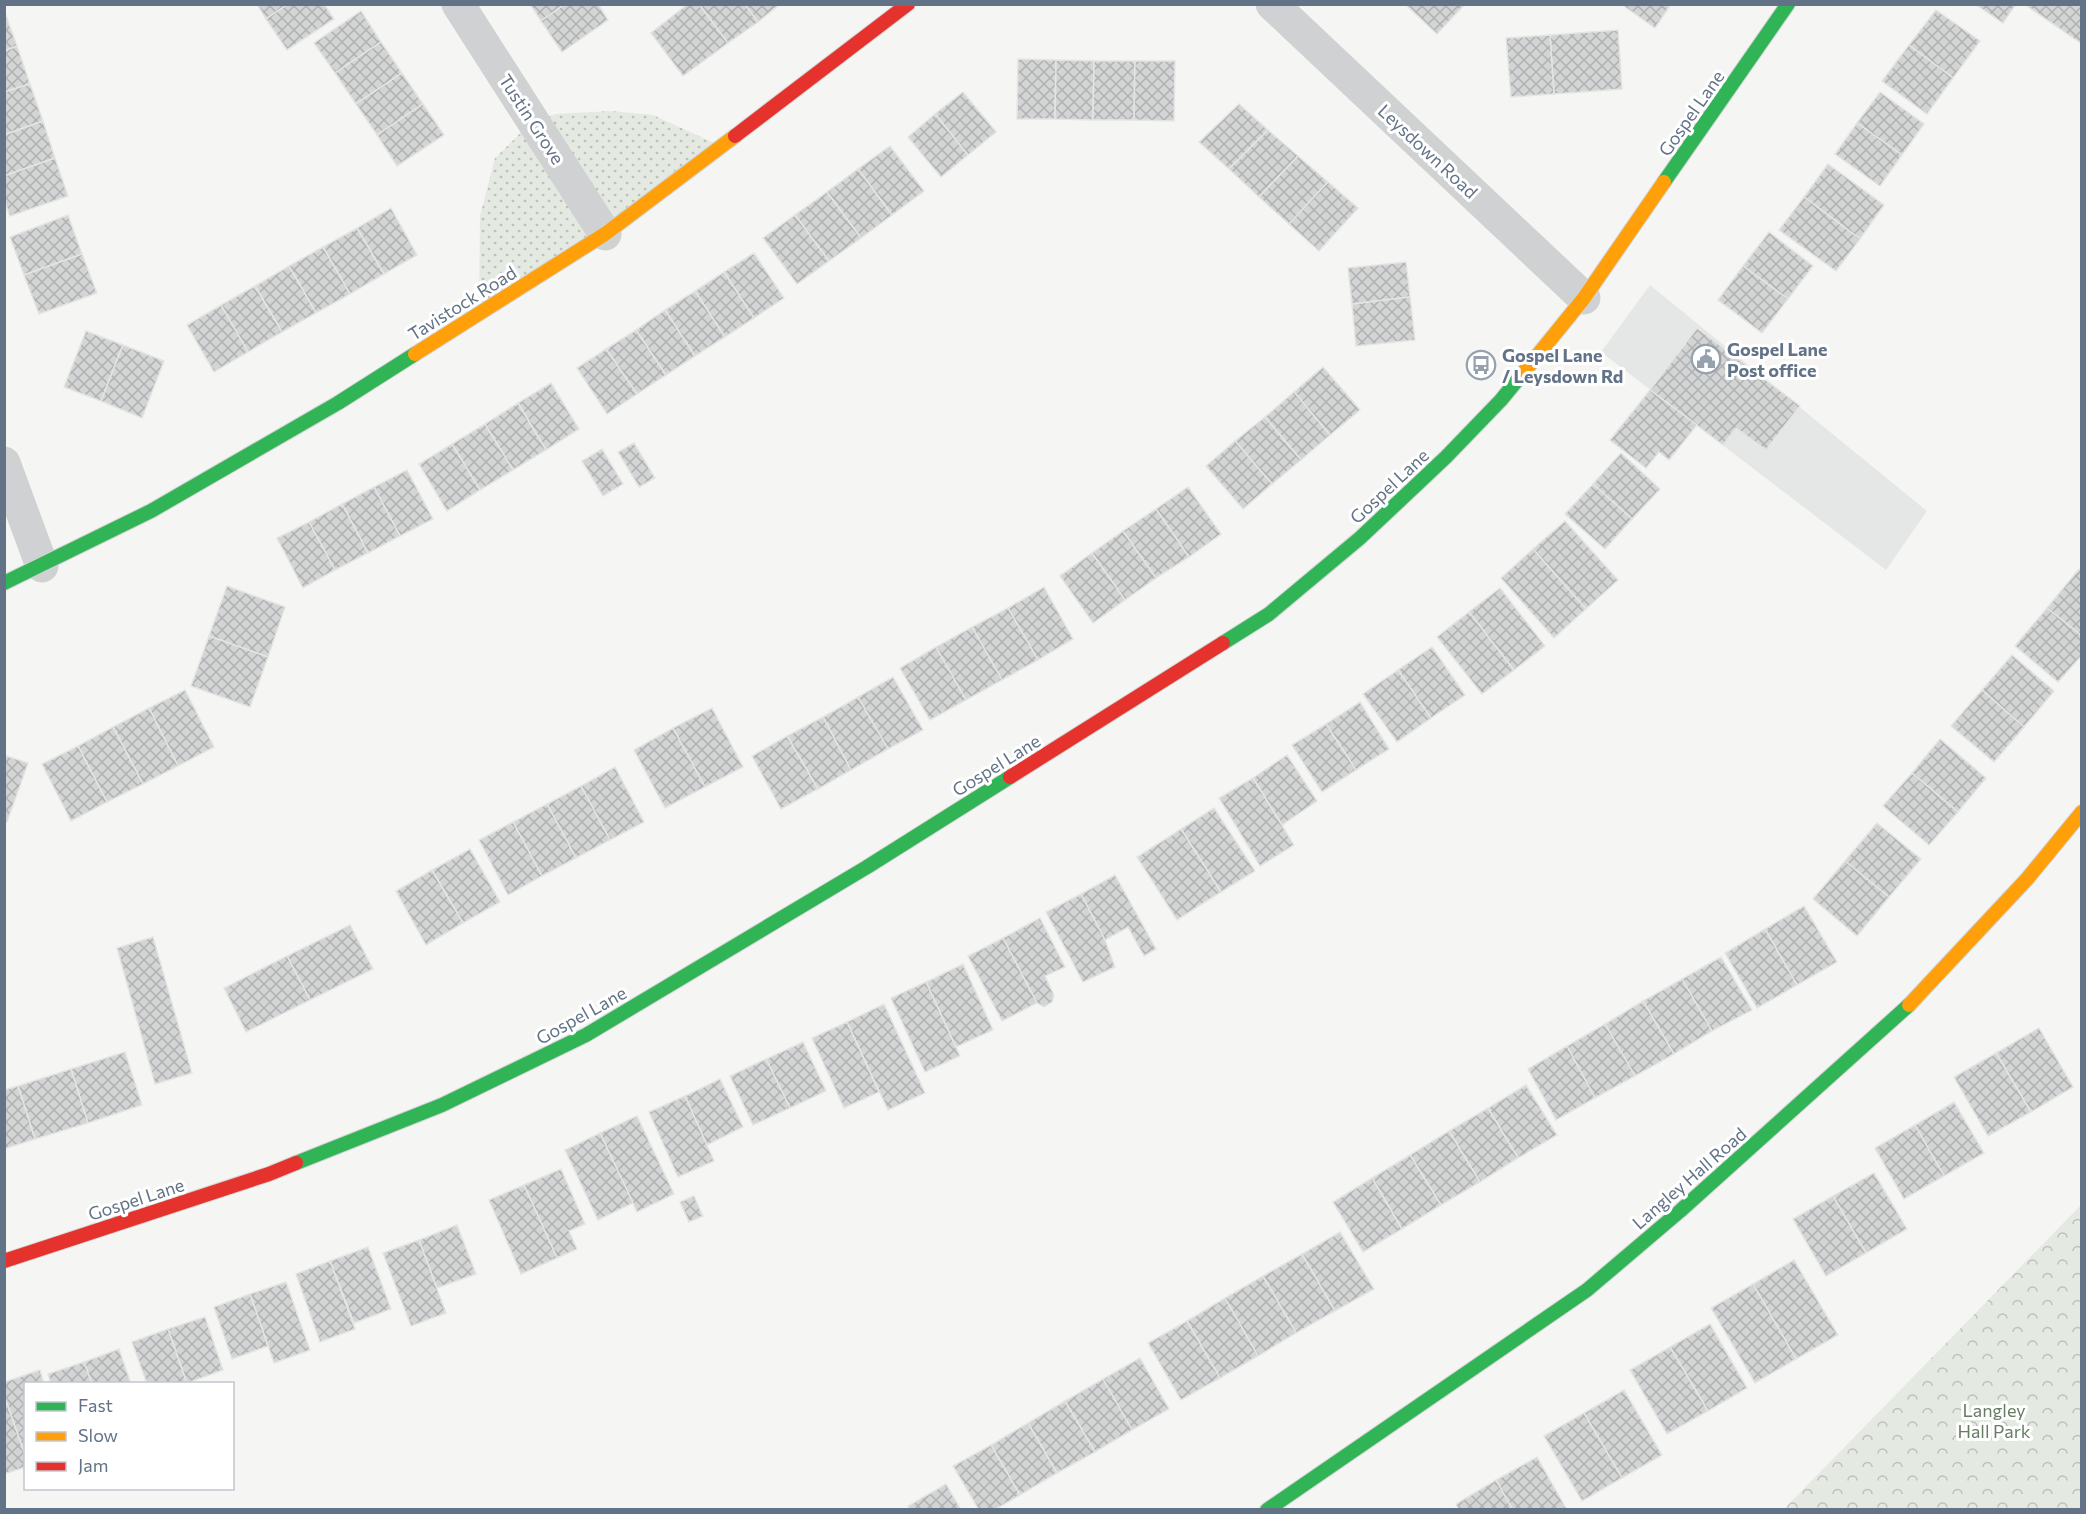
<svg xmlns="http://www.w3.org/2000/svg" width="2086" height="1514" font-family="Commissioner,sans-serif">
<defs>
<pattern id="grass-dots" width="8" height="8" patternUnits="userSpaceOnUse" patternTransform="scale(1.5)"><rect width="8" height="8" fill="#e4e9e1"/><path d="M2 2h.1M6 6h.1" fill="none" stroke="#bcc1bc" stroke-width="1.8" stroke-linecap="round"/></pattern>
<pattern id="park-crowns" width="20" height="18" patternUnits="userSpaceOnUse" patternTransform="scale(1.5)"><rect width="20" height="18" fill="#e4e9e1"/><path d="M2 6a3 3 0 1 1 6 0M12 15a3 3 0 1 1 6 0" fill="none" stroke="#bcc1bc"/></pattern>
<pattern id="building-cross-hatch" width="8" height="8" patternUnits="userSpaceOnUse" patternTransform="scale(1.5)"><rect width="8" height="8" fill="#d3d4d4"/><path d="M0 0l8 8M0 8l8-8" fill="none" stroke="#afb0b2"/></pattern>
</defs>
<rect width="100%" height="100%" fill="#f5f6f3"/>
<path fill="#e5e7e6" d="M 1650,285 L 1927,511 L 1886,570 L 1601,352 Z"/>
<path fill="url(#grass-dots)" d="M 611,111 L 653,115 L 721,146 L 479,313 L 480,216 L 495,158 L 533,121 L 556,114 Z"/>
<path fill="url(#park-crowns)" d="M 2081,1205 L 2081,1509 L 1784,1509 Z"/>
<g fill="url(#building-cross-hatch)" stroke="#e4e5e3" stroke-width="1.5">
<path d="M 257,4 L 288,4 L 266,19 Z"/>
<path d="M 288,4 L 324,4 L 334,19 L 287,50 L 266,19 Z"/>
<path d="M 530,4 L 565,4 L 541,21 Z"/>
<path d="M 565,4 L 598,4 L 608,20 L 562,52 L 541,21 Z"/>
<path d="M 688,4 L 699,4 L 728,43 L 683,76 L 651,33 Z"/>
<path d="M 699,4 L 745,4 L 758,22 L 728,43 Z"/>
<path d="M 745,4 L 780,4 L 758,22 Z"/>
<path d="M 1405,4 L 1465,4 L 1437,34 Z"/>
<path d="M 1621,4 L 1671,4 L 1655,28 Z"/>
<path d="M 1975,4 L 2016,4 L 2003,23 Z"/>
<path d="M 2024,4 L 2082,4 L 2082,44 Z"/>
<path d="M 4,10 L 17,46 L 4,51 Z"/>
<path d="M 1936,10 L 1980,41 L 1953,78 L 1909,45 Z"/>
<path d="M 361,11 L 381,42 L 335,73 L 314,43 Z"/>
<path d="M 1618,30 L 1622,89 L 1554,94 L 1550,35 Z"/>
<path d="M 1550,35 L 1554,94 L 1511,97 L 1506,38 Z"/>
<path d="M 381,42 L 402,73 L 356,104 L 335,73 Z"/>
<path d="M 1909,45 L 1953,78 L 1927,114 L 1882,81 Z"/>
<path d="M 17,46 L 30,84 L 4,92 L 4,51 Z"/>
<path d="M 1018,59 L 1056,60 L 1055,119 L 1017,119 Z"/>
<path d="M 1056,60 L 1094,61 L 1093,120 L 1055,119 Z"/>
<path d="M 1094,61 L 1135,61 L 1134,120 L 1093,120 Z"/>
<path d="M 1135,61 L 1175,61 L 1174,121 L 1134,120 Z"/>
<path d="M 402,73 L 423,104 L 377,135 L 356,104 Z"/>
<path d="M 30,84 L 43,121 L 4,135 L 4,92 Z"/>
<path d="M 963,92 L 996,132 L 968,155 L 935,114 Z"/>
<path d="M 1880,92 L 1924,124 L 1902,155 L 1857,123 Z"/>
<path d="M 423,104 L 444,135 L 397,166 L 377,135 Z"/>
<path d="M 1239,104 L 1268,130 L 1229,169 L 1199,142 Z"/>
<path d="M 935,114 L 968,155 L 941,177 L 908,137 Z"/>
<path d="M 43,121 L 55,158 L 4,176 L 4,135 Z"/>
<path d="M 1857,123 L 1902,155 L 1880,186 L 1835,154 Z"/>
<path d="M 1268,130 L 1298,156 L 1259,197 L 1229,169 Z"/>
<path d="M 890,146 L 924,191 L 892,215 L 858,169 Z"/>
<path d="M 1298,156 L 1328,182 L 1289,224 L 1259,197 Z"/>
<path d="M 55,158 L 68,196 L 10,216 L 4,200 L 4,176 Z"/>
<path d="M 1828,164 L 1884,205 L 1860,239 L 1804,197 Z"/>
<path d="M 858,169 L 892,215 L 861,238 L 827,192 Z"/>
<path d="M 1328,182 L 1358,208 L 1319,251 L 1289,224 Z"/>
<path d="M 827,192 L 861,238 L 829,261 L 795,215 Z"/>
<path d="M 1804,197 L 1860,239 L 1836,271 L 1779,230 Z"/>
<path d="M 391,208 L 417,255 L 384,274 L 357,228 Z"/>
<path d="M 68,215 L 82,254 L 24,275 L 10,237 Z"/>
<path d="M 795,215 L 829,261 L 797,284 L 763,238 Z"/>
<path d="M 357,228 L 384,274 L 350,294 L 323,247 Z"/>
<path d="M 1769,232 L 1813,266 L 1788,299 L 1743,266 Z"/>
<path d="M 323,247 L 350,294 L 316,313 L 289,266 Z"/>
<path d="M 754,253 L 784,298 L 754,318 L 724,272 Z"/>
<path d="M 82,254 L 97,293 L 39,314 L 24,275 Z"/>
<path d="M 1406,262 L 1410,297 L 1352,304 L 1348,268 Z"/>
<path d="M 289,266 L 316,313 L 282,332 L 255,286 Z"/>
<path d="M 1743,266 L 1788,299 L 1762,333 L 1718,300 Z"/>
<path d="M 724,272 L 754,318 L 725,337 L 695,291 Z"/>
<path d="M 255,286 L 282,332 L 248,352 L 221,305 Z"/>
<path d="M 695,291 L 725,337 L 695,356 L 665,310 Z"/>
<path d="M 1410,297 L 1415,340 L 1356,346 L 1352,304 Z"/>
<path d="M 221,305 L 248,352 L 214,372 L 187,325 Z"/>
<path d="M 665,310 L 695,356 L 666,375 L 636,330 Z"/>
<path d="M 1697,328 L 1800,406 L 1766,450 L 1736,428 L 1723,445 L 1650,390 Z"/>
<path d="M 636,330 L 666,375 L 637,394 L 606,349 Z"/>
<path d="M 86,331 L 123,345 L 101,401 L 64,387 Z"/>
<path d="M 123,345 L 164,361 L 142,418 L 101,401 Z"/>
<path d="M 606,349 L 637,394 L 607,414 L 577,368 Z"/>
<path d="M 1323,367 L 1360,410 L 1330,435 L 1294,392 Z"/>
<path d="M 551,383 L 579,429 L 546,450 L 518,403 Z"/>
<path d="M 1650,390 L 1697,425 L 1669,460 L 1659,452 L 1646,468 L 1610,440 Z"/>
<path d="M 1294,392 L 1330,435 L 1301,460 L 1265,417 Z"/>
<path d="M 518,403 L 546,450 L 513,470 L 485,424 Z"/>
<path d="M 1265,417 L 1301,460 L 1272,484 L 1235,441 Z"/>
<path d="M 485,424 L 513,470 L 480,490 L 452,444 Z"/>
<path d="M 1235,441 L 1272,484 L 1243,509 L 1206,466 Z"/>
<path d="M 634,443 L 655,478 L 639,487 L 618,452 Z"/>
<path d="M 452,444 L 480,490 L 447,511 L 419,464 Z"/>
<path d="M 602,449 L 623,484 L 603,496 L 582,461 Z"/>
<path d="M 1621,453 L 1660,489 L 1632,519 L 1593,484 Z"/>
<path d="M 407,470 L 433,519 L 400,536 L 374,487 Z"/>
<path d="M 1593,484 L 1632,519 L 1605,549 L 1565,514 Z"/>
<path d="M 374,487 L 400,536 L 368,553 L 342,504 Z"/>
<path d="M 1188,487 L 1221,534 L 1189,557 L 1156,509 Z"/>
<path d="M 342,504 L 368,553 L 335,570 L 309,522 Z"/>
<path d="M 1156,509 L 1189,557 L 1156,578 L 1123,531 Z"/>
<path d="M 1565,521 L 1618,580 L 1586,609 L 1533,549 Z"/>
<path d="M 309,522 L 335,570 L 303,588 L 277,538 Z"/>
<path d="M 1123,531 L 1156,578 L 1125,600 L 1092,553 Z"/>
<path d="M 1533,549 L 1586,609 L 1554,638 L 1501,578 Z"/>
<path d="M 1092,553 L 1125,600 L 1093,623 L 1060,576 Z"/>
<path d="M 2079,569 L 2082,570 L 2082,636 L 2047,608 Z"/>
<path d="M 227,586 L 285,607 L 268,657 L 209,636 Z"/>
<path d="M 1044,587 L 1073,639 L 1038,660 L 1008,608 Z"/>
<path d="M 1500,588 L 1545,646 L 1514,670 L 1469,612 Z"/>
<path d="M 1008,608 L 1038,660 L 1002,680 L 972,627 Z"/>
<path d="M 2047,608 L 2082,636 L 2082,655 L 2058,682 L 2015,646 Z"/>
<path d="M 1469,612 L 1514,670 L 1482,694 L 1437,637 Z"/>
<path d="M 972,627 L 1002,680 L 966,700 L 936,647 Z"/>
<path d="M 209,636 L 268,657 L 250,707 L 191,686 Z"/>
<path d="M 936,647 L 966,700 L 930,720 L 900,668 Z"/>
<path d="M 1432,647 L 1465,695 L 1431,718 L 1398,670 Z"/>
<path d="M 2012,655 L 2054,691 L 2024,727 L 1982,690 Z"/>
<path d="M 1398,670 L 1431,718 L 1397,742 L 1363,694 Z"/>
<path d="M 893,677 L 923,730 L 888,749 L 858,697 Z"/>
<path d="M 185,690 L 214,747 L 178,766 L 149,708 Z"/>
<path d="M 1982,690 L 2024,727 L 1994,762 L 1951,726 Z"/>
<path d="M 858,697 L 888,749 L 851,770 L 823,717 Z"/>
<path d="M 1360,702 L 1389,749 L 1356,770 L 1326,724 Z"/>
<path d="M 149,708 L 178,766 L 143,784 L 113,727 Z"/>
<path d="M 712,708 L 743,767 L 705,787 L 673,728 Z"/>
<path d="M 823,717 L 851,770 L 818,789 L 787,736 Z"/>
<path d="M 1326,724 L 1356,770 L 1322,792 L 1292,745 Z"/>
<path d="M 113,727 L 143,784 L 107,802 L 78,746 Z"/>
<path d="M 673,728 L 705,787 L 665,808 L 634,750 Z"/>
<path d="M 787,736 L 818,789 L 781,809 L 752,756 Z"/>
<path d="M 1940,739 L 1986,778 L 1958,812 L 1912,773 Z"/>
<path d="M 78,746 L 107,802 L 71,821 L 42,764 Z"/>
<path d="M 4,755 L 28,763 L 7,822 L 4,821 Z"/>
<path d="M 1287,755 L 1317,801 L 1282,825 L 1253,778 Z"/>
<path d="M 615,767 L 644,822 L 610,840 L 581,786 Z"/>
<path d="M 1912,773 L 1958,812 L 1929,845 L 1883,806 Z"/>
<path d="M 1253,778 L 1294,845 L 1260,866 L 1219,798 Z"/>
<path d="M 581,786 L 610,840 L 576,858 L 547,804 Z"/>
<path d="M 547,804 L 576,858 L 542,876 L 513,822 Z"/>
<path d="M 1214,808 L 1255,871 L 1221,892 L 1181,829 Z"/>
<path d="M 513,822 L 542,876 L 508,895 L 479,840 Z"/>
<path d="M 1877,823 L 1921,859 L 1889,897 L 1845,861 Z"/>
<path d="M 1181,829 L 1221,892 L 1177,920 L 1137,857 Z"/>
<path d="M 470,849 L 500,902 L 463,923 L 432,870 Z"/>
<path d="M 1845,861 L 1889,897 L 1857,936 L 1813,899 Z"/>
<path d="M 432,870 L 463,923 L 426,945 L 396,891 Z"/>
<path d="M 1115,875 L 1156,949 L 1144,956 L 1128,927 L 1105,940 L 1081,894 Z"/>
<path d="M 1081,894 L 1105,940 L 1115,967 L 1083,982 L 1046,912 Z"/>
<path d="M 1804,906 L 1837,962 L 1797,985 L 1765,929 Z"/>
<path d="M 1040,918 L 1065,967 L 1045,976 L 1054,995 L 1052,1002 L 1044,1007 L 1037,1003 L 1003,938 Z"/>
<path d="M 350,925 L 373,969 L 310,1000 L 287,956 Z"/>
<path d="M 1765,929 L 1797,985 L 1757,1008 L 1725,953 Z"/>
<path d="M 153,937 L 192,1073 L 155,1084 L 117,948 Z"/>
<path d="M 1003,938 L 1037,1003 L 1002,1021 L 968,956 Z"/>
<path d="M 287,956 L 310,1000 L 246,1032 L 224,988 Z"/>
<path d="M 1721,957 L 1752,1010 L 1712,1031 L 1682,979 Z"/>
<path d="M 963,964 L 993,1030 L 956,1047 L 926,982 Z"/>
<path d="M 1682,979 L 1712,1031 L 1674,1054 L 1643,1001 Z"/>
<path d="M 926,982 L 960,1056 L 925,1072 L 891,998 Z"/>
<path d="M 1643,1001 L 1674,1054 L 1635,1076 L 1605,1024 Z"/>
<path d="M 884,1004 L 925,1093 L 888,1110 L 847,1022 Z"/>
<path d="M 847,1022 L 879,1092 L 844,1108 L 812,1038 Z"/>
<path d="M 1605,1024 L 1635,1076 L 1595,1098 L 1567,1046 Z"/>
<path d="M 2039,1028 L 2073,1087 L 2031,1112 L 1996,1053 Z"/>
<path d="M 803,1042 L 826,1091 L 790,1108 L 766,1059 Z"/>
<path d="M 1567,1046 L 1595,1098 L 1556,1120 L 1528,1069 Z"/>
<path d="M 125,1052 L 142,1105 L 88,1123 L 71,1069 Z"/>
<path d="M 1996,1053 L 2031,1112 L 1988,1136 L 1954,1077 Z"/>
<path d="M 766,1059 L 790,1108 L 753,1125 L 730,1076 Z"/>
<path d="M 71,1069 L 88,1123 L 35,1139 L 18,1086 Z"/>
<path d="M 720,1079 L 743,1127 L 707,1145 L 685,1096 Z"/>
<path d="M 1526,1085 L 1557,1135 L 1518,1158 L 1488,1108 Z"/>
<path d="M 18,1086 L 35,1139 L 4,1149 L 4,1090 Z"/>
<path d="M 685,1096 L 714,1161 L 678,1177 L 649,1112 Z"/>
<path d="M 1954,1102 L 1984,1153 L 1944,1176 L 1915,1125 Z"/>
<path d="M 1488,1108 L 1518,1158 L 1480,1182 L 1449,1131 Z"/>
<path d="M 637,1116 L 674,1194 L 637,1212 L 600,1133 Z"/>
<path d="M 1915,1125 L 1944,1176 L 1904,1199 L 1875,1148 Z"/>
<path d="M 1449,1131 L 1480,1182 L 1441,1205 L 1410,1155 Z"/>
<path d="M 600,1133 L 633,1203 L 598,1220 L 565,1150 Z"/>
<path d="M 1410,1155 L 1441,1205 L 1402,1229 L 1372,1178 Z"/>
<path d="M 561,1169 L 585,1224 L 569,1231 L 577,1249 L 557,1258 L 524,1185 Z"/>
<path d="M 1874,1173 L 1907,1229 L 1866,1253 L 1833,1196 Z"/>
<path d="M 1372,1178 L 1402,1229 L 1363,1252 L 1333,1202 Z"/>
<path d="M 524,1185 L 557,1258 L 521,1274 L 489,1200 Z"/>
<path d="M 694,1196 L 703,1216 L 689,1222 L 680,1202 Z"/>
<path d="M 1833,1196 L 1866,1253 L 1826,1276 L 1793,1219 Z"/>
<path d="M 457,1225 L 476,1274 L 437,1288 L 419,1240 Z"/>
<path d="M 1340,1232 L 1374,1289 L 1335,1311 L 1302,1254 Z"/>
<path d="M 419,1240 L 446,1313 L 411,1326 L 383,1253 Z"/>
<path d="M 368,1247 L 391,1309 L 354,1323 L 330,1261 Z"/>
<path d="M 1302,1254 L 1335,1311 L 1296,1333 L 1263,1276 Z"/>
<path d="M 1794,1260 L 1838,1335 L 1796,1359 L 1753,1284 Z"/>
<path d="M 330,1261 L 355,1329 L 320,1342 L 296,1274 Z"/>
<path d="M 1263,1276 L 1296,1333 L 1258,1356 L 1225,1298 Z"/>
<path d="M 286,1282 L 310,1350 L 274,1363 L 250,1294 Z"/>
<path d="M 1753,1284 L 1796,1359 L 1755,1383 L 1711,1308 Z"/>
<path d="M 250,1294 L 268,1346 L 232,1359 L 214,1307 Z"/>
<path d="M 1225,1298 L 1258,1356 L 1220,1378 L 1187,1321 Z"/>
<path d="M 205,1317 L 223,1370 L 187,1383 L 168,1329 Z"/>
<path d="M 1187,1321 L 1220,1378 L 1181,1400 L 1148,1343 Z"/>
<path d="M 1710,1324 L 1747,1388 L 1708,1411 L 1670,1347 Z"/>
<path d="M 168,1329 L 187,1384 L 147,1384 L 132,1342 Z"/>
<path d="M 1670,1347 L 1708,1411 L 1667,1434 L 1630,1370 Z"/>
<path d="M 119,1349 L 131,1384 L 92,1384 L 84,1362 Z"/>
<path d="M 1140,1358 L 1169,1409 L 1132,1430 L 1103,1379 Z"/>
<path d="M 84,1362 L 92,1384 L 51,1384 L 48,1374 Z"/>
<path d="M 40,1370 L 44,1384 L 26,1384 L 26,1458 L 4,1395 L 4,1382 Z"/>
<path d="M 1103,1379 L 1132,1430 L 1095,1452 L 1065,1401 Z"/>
<path d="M 1624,1390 L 1662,1455 L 1622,1478 L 1584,1413 Z"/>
<path d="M 4,1395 L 26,1458 L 26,1467 L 4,1474 Z"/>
<path d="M 1065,1401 L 1095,1452 L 1057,1473 L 1028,1423 Z"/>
<path d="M 1584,1413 L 1622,1478 L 1582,1501 L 1544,1436 Z"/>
<path d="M 1028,1423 L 1057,1473 L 1020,1495 L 991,1445 Z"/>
<path d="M 991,1445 L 1020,1495 L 994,1510 L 979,1510 L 953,1466 Z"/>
<path d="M 1537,1457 L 1567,1510 L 1513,1510 L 1496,1480 Z"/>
<path d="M 1496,1480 L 1513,1510 L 1459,1510 L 1456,1504 Z"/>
<path d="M 946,1484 L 961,1510 L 910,1510 L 908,1506 Z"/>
</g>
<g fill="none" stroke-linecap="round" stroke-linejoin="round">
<g stroke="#d1d3d4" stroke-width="16">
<g id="fast">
<path d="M 1664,182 L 1788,4"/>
<path d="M 4,583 L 151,511 L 338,403 L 415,354"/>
<path d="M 1223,643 L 1269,614 L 1360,538 L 1446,457 L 1501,400 L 1524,372"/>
<path d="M 296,1163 L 442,1105 L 586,1035 L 867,867 L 1010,777"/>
<path d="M 1267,1510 L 1587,1290 L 1680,1211 L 1909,1005"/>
</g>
</g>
<g stroke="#d1d3d4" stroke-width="16">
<g id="slow">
<path d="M 415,354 L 605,234 L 735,136"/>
<path d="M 1524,372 L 1584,298 L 1664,182"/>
<path d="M 1909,1005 L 2027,879 L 2082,812"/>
</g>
</g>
<g stroke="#d1d3d4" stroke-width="16">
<g id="jam">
<path d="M 735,136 L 908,4"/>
<path d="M 1010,777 L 1223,643"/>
<path d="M 4,1261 L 269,1174 L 296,1163"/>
</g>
</g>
<g stroke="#d0d1d2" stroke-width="33">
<path d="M 458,4 L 605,234"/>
<path d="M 1272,4 L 1584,298"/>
<path d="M 4,463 L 42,566"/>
</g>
<use href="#fast" stroke="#30b455" stroke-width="14"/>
<use href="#slow" stroke="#ff9f0a" stroke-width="14"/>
<use href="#jam" stroke="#e5322d" stroke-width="14"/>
</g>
<defs>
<g id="civic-ring" transform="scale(1.5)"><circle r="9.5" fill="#fff" stroke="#95a1ad" stroke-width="1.5"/><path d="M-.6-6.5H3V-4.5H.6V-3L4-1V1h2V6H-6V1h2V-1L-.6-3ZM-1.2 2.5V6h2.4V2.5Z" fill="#95a1ad"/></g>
<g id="bus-ring" transform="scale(1.5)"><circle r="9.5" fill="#fff" stroke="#95a1ad" stroke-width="1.5"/><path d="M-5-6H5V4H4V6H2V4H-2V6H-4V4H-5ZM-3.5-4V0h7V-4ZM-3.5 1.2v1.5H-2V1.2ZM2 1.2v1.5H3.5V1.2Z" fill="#95a1ad"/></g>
</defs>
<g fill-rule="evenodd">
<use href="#civic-ring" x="1706" y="359"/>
<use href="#bus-ring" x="1481" y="365"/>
</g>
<g text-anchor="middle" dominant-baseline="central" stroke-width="6" stroke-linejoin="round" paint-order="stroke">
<g font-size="18" fill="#627387" stroke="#fff">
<text transform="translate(1691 113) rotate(-55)">Gospel Lane</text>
<text transform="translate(532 119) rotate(57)">Tustin Grove</text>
<text transform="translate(1428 151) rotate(43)">Leysdown Road</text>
<text transform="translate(462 303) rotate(-32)">Tavistock Road</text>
<text transform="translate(1389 486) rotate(-43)">Gospel Lane</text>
<text transform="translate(996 765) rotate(-32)">Gospel Lane</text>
<text transform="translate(581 1015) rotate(-29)">Gospel Lane</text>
<text transform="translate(1689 1178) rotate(-41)">Langley Hall Road</text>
<text transform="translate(136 1199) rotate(-18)">Gospel Lane</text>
</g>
<g font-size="18" font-weight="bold" fill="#627387" stroke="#fff" text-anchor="start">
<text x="1727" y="349">Gospel Lane<tspan x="1727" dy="21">Post office</tspan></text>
<text x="1502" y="355">Gospel Lane<tspan x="1502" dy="21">/ Leysdown Rd</tspan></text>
</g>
<g font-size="18" fill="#657d62" stroke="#fff">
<text x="1994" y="1410">Langley<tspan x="1994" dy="21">Hall Park</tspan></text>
</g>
</g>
<rect width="2086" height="1514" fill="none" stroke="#627387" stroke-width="12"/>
<rect x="24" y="1382" width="210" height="108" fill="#ffffff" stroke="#c0c7cf" stroke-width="1.5"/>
<rect x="36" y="1402" width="30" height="9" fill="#30b455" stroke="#c0c7cf" stroke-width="1.5"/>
<text x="78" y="1412" font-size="18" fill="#627387">Fast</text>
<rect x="36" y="1432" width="30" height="9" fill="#ff9f0a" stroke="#c0c7cf" stroke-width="1.5"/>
<text x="78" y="1442" font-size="18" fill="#627387">Slow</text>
<rect x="36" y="1462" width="30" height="9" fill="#e5322d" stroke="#c0c7cf" stroke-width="1.5"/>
<text x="78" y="1472" font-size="18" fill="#627387">Jam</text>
</svg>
